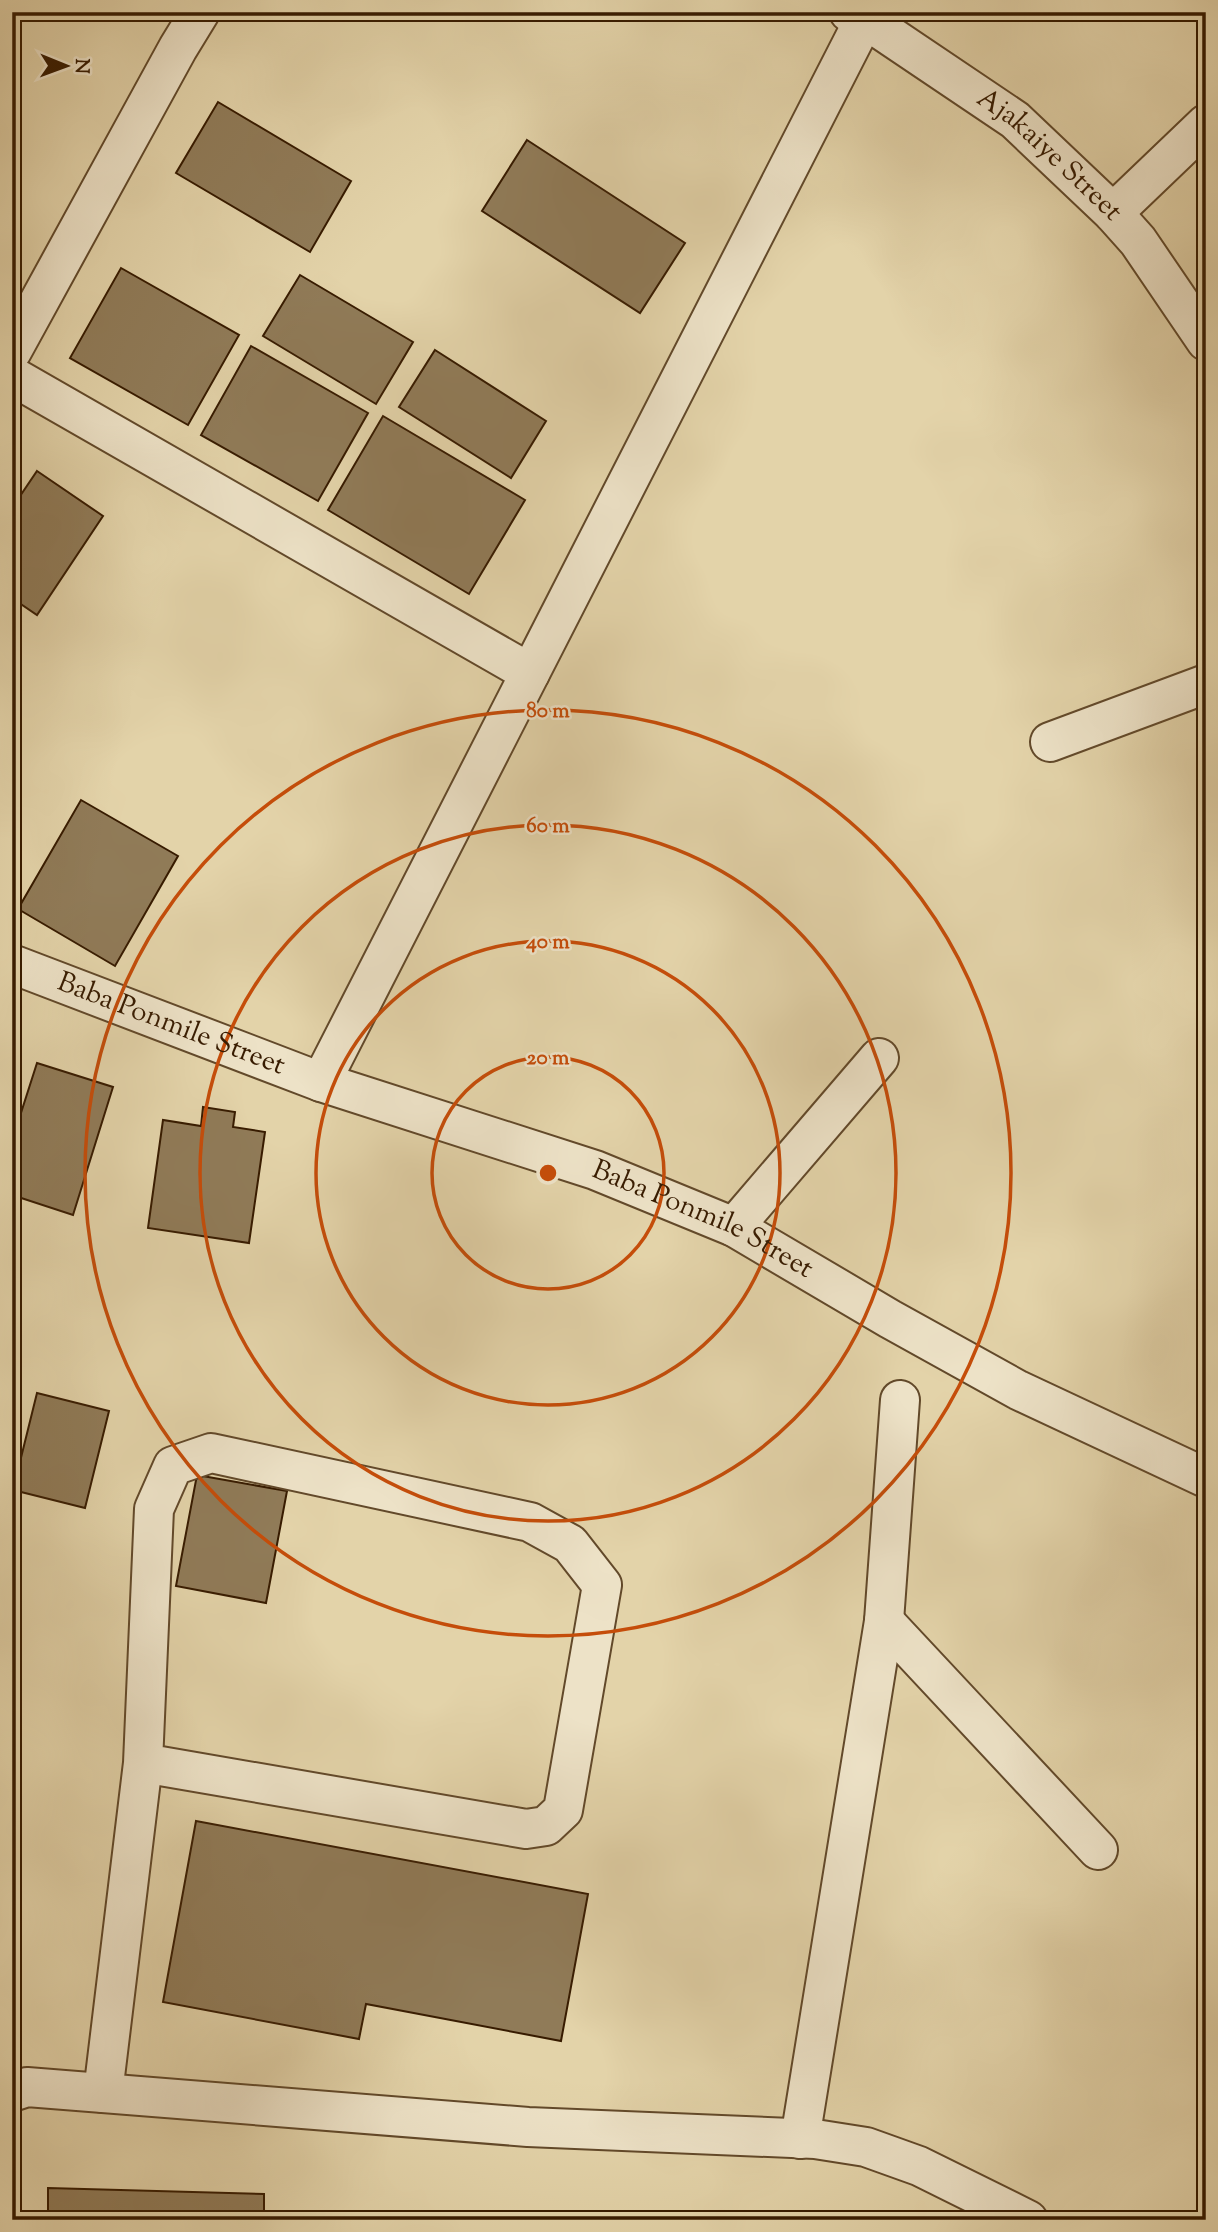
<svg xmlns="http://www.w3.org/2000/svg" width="1218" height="2232" font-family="'Sorts Mill Goudy',serif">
<rect width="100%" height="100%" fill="#e3d3a9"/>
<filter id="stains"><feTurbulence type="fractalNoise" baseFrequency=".00286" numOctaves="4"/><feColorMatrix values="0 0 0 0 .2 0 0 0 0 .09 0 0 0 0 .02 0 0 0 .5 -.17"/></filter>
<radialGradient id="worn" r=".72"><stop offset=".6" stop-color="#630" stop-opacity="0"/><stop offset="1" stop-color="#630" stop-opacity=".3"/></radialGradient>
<g fill="#907b58" stroke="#371b00" stroke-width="2">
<path d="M 218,102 L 351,181 L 310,252 L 176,173 Z"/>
<path d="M 527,140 L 685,243 L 640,313 L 482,211 Z"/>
<path d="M 121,268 L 239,335 L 188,425 L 70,358 Z"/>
<path d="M 300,275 L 413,342 L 376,404 L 263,336 Z"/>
<path d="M 251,346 L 368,413 L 318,501 L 201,435 Z"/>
<path d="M 435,350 L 546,421 L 511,478 L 399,407 Z"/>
<path d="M 383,416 L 525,500 L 469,594 L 328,510 Z"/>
<path d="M 37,471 L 103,516 L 37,615 L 12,598 L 12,508 Z"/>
<path d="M 81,800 L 178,856 L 115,966 L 18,909 Z"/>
<path d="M 37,1063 L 113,1087 L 73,1215 L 12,1195 L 12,1141 Z"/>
<path d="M 203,1107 L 235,1112 L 233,1127 L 265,1132 L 249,1243 L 148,1228 L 163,1120 L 201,1126 Z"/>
<path d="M 37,1393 L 109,1411 L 85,1508 L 13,1490 Z"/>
<path d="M 197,1475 L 287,1491 L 266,1603 L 176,1586 Z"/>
<path d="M 196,1821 L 588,1894 L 561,2041 L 366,2004 L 359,2039 L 163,2002 Z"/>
<path d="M 48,2188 L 264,2194 L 264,2220 L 48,2220 Z"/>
<path d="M 447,2213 L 550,2220 L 447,2220 Z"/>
</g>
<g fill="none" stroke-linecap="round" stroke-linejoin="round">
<g stroke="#62492a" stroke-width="42">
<g id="minor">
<path id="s1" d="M 849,12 L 865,19 L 1015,120 L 1113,213 L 1138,241 L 1206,341"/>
<path d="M 1113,213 L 1206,124"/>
<path d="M 12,351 L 178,48 L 200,12"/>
<path d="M 12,376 L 530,673"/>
<path d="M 1050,742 L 1206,684"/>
<path id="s2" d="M 12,964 L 321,1082 L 595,1170 L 734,1227 L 890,1319 L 1018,1390 L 1206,1478"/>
<path d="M 321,1082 L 868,12"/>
<path d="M 734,1227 L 879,1058"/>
<path d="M 884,1621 L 1098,1850"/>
<path d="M 12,2092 L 27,2087 L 528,2127 L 815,2139 L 866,2147 L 919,2166 L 1028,2220"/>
<path d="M 103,2093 L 143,1763 L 154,1509 L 173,1466 L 211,1453 L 530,1522 L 570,1544 L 602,1585 L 563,1810 L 546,1826 L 526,1829 L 143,1763"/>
<path d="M 800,2139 L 884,1621 L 900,1400"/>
</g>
</g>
<use href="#minor" stroke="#ede2c7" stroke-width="38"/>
</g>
<g fill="none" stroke="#c54d0a" stroke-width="3.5">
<circle cx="548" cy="1173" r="116"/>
<circle cx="548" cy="1173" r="232"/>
<circle cx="548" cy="1173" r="348"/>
<circle cx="548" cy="1173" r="463"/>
</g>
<g text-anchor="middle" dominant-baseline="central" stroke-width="5" stroke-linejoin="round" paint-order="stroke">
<g font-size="28" fill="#371b00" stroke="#ede2c7">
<text stroke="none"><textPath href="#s1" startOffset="247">Ajakaiye Street</textPath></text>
<text stroke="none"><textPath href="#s2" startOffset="170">Baba Ponmile Street</textPath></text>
<text stroke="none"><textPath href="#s2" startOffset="737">Baba Ponmile Street</textPath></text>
</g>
</g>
<circle cx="548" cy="1173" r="10" fill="#c54d0a" stroke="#ede2c7" stroke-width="3.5"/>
<g font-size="21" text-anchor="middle" font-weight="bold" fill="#c54d0a" stroke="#ede2c7" stroke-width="5" stroke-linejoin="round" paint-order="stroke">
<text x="548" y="717">80 m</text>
<text x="548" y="832">60 m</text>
<text x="548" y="948">40 m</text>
<text x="548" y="1064">20 m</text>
</g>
<rect width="1218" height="2232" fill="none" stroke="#e3d3a9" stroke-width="42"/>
<rect x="14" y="14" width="1190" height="2204" fill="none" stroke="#371b00" stroke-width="3.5"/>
<rect x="21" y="21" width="1176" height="2190" fill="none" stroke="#371b00" stroke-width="2"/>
<g transform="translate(66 66) rotate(91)" stroke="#ede2c7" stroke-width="5" paint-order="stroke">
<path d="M0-5L12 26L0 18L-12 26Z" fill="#371b00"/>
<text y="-10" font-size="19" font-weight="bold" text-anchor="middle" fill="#371b00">N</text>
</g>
<rect width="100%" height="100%" filter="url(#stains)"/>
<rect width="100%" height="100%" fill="url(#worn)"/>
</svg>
